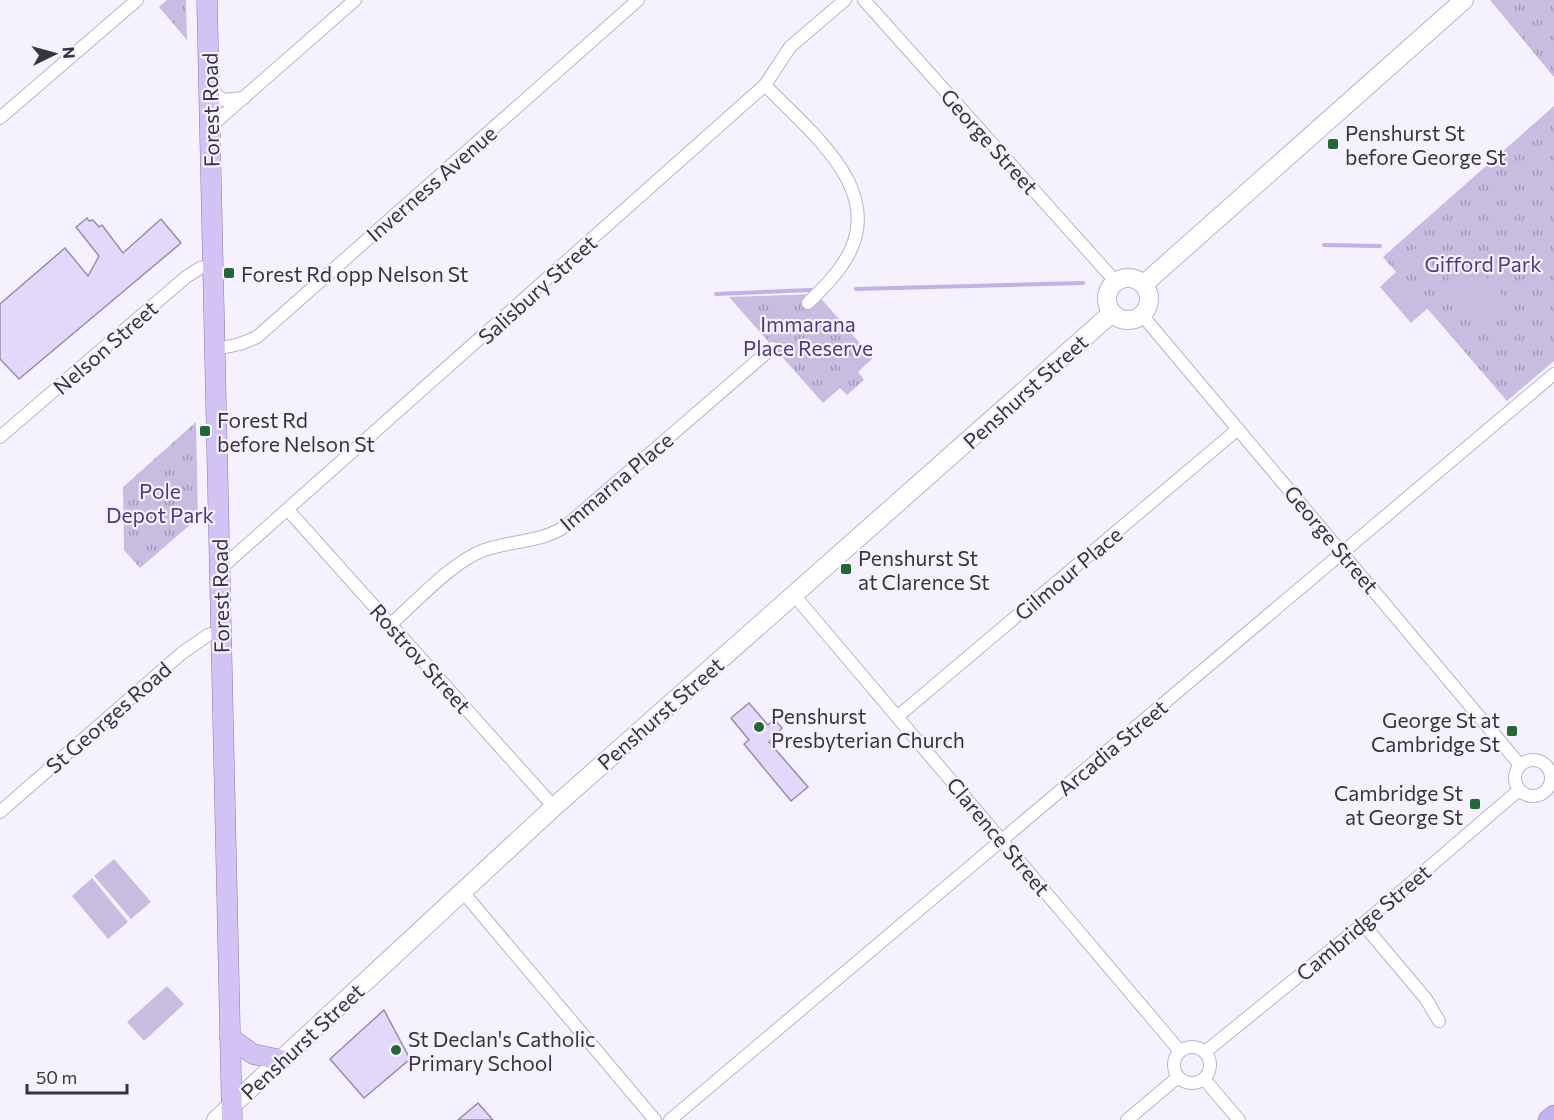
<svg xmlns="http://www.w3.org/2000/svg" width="1554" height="1120" font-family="Commissioner,sans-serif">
<defs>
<pattern id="grass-tufts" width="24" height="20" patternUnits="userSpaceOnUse" patternTransform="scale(1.5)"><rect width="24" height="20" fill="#c8bde1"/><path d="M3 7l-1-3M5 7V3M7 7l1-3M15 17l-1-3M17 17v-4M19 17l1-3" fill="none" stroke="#a39ab8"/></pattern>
</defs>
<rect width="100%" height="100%" fill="#f5f1ff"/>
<g fill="url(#grass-tufts)">
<path d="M 167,0 L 186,0 L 187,40 L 159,7 Z"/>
<path d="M 1490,0 L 1554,0 L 1554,77 Z"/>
<path d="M 1554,106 L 1554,361 L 1507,401 L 1383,257 Z"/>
<path d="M 817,294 L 873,358 L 858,372 L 864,380 L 847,395 L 840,388 L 823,403 L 729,297 Z"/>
<path d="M 196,422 L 198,518 L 140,568 L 124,550 L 123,487 Z"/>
</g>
<g fill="#c8bde1">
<path d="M 1435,242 L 1438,251 L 1395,267 L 1392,257 Z"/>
<path d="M 1470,257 L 1509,305 L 1485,324 L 1447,277 Z"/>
<path d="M 1396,272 L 1428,308 L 1411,323 L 1380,287 Z"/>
<path d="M 114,859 L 151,902 L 131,919 L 94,876 Z"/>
<path d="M 92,878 L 128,922 L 108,939 L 72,896 Z"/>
<path d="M 167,986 L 184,1004 L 144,1041 L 127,1022 Z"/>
</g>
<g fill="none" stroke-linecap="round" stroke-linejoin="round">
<g stroke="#c2b0e9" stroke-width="4">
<path d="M 1324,245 L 1380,246"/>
<path d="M 856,289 L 1083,283"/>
<path d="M 716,294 L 811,290"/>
</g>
</g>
<g fill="#e2d8f9" stroke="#978dac" stroke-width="1.5">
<path d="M 87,218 L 89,221 L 93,220 L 99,227 L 102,225 L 123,253 L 161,219 L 181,243 L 19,379 L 0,359 L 0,304 L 65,248 L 88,276 L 99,256 L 76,227 Z"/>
<path d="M 749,703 L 768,725 L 774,719 L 782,728 L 769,742 L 808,787 L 791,801 L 744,744 L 749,740 L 731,718 Z"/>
<path d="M 384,1010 L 410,1059 L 364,1098 L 330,1059 Z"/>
<path d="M 478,1103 L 493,1120 L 458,1120 Z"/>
</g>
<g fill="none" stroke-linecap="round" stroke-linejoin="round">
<g stroke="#bbb1d1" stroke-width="14">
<g id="minor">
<path d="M 864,0 L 1115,281"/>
<path d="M 765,85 C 809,132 893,193 842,265 C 833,279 820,291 808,303"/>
<path d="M 209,88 L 223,100 L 244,98"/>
<path d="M 0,118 L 137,0"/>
<path d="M 210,127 L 355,0"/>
<path d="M 1142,315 L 1520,765"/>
<path d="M 216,349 L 240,344 L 257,337 L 638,0"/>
<path d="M 0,437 L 186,277 L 200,268 L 213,265"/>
<path d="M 288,510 L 554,807"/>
<path d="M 220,569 L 765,85 L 790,47 L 845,0"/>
<path d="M 794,595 L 1179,1050"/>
<path d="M 391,624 C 417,601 452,562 484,550 C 512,540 542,543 567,525 L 772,348"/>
<path d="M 897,717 L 1238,429"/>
<circle cx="1533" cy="778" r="18"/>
<path d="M 0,812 L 182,653 L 208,635 L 221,631"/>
<path d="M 462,891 L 655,1120"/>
<path d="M 1363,924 L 1426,999 L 1439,1021"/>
<circle cx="1192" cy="1065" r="18"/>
<path d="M 1205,1052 L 1363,924 L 1519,790"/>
<path d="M 1204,1079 L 1239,1120"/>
<path d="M 670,1120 L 1554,374"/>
<path d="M 1127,1120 L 1178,1077"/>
</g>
</g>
<g stroke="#bbb1d1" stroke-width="20">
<g id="secondary">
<circle cx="1128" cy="299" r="21"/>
<path d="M 1144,284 L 1464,0"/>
<path d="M 216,1120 L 554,807 L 1112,313"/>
</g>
</g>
<g stroke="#8a77b0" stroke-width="21">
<g id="primary">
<path d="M 207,0 L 232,1120"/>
<path d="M 230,1038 L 253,1054 L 281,1060"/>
</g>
</g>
<g stroke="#8a77b0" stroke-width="22">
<path id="trunk" d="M 1549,1120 L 1554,1116"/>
</g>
<use href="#minor" stroke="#fff" stroke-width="12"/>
<use href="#secondary" stroke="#fff" stroke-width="18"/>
<use href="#primary" stroke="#d3c3f4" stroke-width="20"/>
<use href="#trunk" stroke="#c4aff0" stroke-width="21"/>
</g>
<g fill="#216835" stroke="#f5f1ff" stroke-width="2">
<rect x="1327" y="138" width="12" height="12" rx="3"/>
<rect x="223" y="267" width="12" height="12" rx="3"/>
<rect x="199" y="425" width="12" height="12" rx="3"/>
<rect x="840" y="563" width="12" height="12" rx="3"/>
<circle cx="759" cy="727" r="6"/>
<rect x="1506" y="725" width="12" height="12" rx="3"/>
<rect x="1469" y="798" width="12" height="12" rx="3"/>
<circle cx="396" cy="1050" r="6"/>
</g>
<g text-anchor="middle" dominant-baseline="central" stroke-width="4.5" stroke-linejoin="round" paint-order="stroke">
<g font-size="21" fill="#373340" stroke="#f5f1ff">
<text transform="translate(210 110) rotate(-91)">Forest Road</text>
<text transform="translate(990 141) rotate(48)">George Street</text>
<text transform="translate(431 183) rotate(-41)">Inverness Avenue</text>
<text transform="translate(537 289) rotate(-42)">Salisbury Street</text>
<text transform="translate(105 347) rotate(-41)">Nelson Street</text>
<text transform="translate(1025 391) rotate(-42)">Penshurst Street</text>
<text transform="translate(616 481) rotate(-40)">Immarna Place</text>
<text transform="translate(1332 539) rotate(50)">George Street</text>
<text transform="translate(1068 573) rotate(-40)">Gilmour Place</text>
<text transform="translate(220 596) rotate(-91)">Forest Road</text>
<text transform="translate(421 658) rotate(48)">Rostrov Street</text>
<text transform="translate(660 713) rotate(-41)">Penshurst Street</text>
<text transform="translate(108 717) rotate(-41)">St Georges Road</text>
<text transform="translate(1112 747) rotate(-40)">Arcadia Street</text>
<text transform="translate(999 836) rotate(50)">Clarence Street</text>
<text transform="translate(1363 922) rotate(-40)">Cambridge Street</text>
<text transform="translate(302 1041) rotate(-43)">Penshurst Street</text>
</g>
<g font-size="21" fill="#373340" stroke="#f5f1ff" text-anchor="start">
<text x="1345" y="132">Penshurst St<tspan x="1345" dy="24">before George St</tspan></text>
<text x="241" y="273">Forest Rd opp Nelson St</text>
<text x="217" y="419">Forest Rd<tspan x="217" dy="24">before Nelson St</tspan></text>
<text x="858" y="557">Penshurst St<tspan x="858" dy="24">at Clarence St</tspan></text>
<text x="771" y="715">Penshurst<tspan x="771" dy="24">Presbyterian Church</tspan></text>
<text x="1500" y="719" text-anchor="end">George St at<tspan x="1500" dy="24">Cambridge St</tspan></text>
<text x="1463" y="792" text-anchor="end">Cambridge St<tspan x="1463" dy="24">at George St</tspan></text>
<text x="408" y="1038">St Declan's Catholic<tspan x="408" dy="24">Primary School</tspan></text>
</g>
<g font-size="21" fill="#52387c" stroke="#f5f1ff">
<text x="1483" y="263">Gifford Park</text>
<text x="808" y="323">Immarana<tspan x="808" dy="24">Place Reserve</tspan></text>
<text x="160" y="490">Pole<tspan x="160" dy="24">Depot Park</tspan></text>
</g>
</g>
<g transform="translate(54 54) rotate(85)" stroke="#f5f1ff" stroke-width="4.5" paint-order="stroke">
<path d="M0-4.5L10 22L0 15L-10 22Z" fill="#373340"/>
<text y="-9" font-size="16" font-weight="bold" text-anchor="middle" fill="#373340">N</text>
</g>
<path d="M27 1084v9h100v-9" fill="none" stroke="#373340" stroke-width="3"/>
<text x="36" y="1084" font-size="18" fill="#373340" stroke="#f5f1ff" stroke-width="4.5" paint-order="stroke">50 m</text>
</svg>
